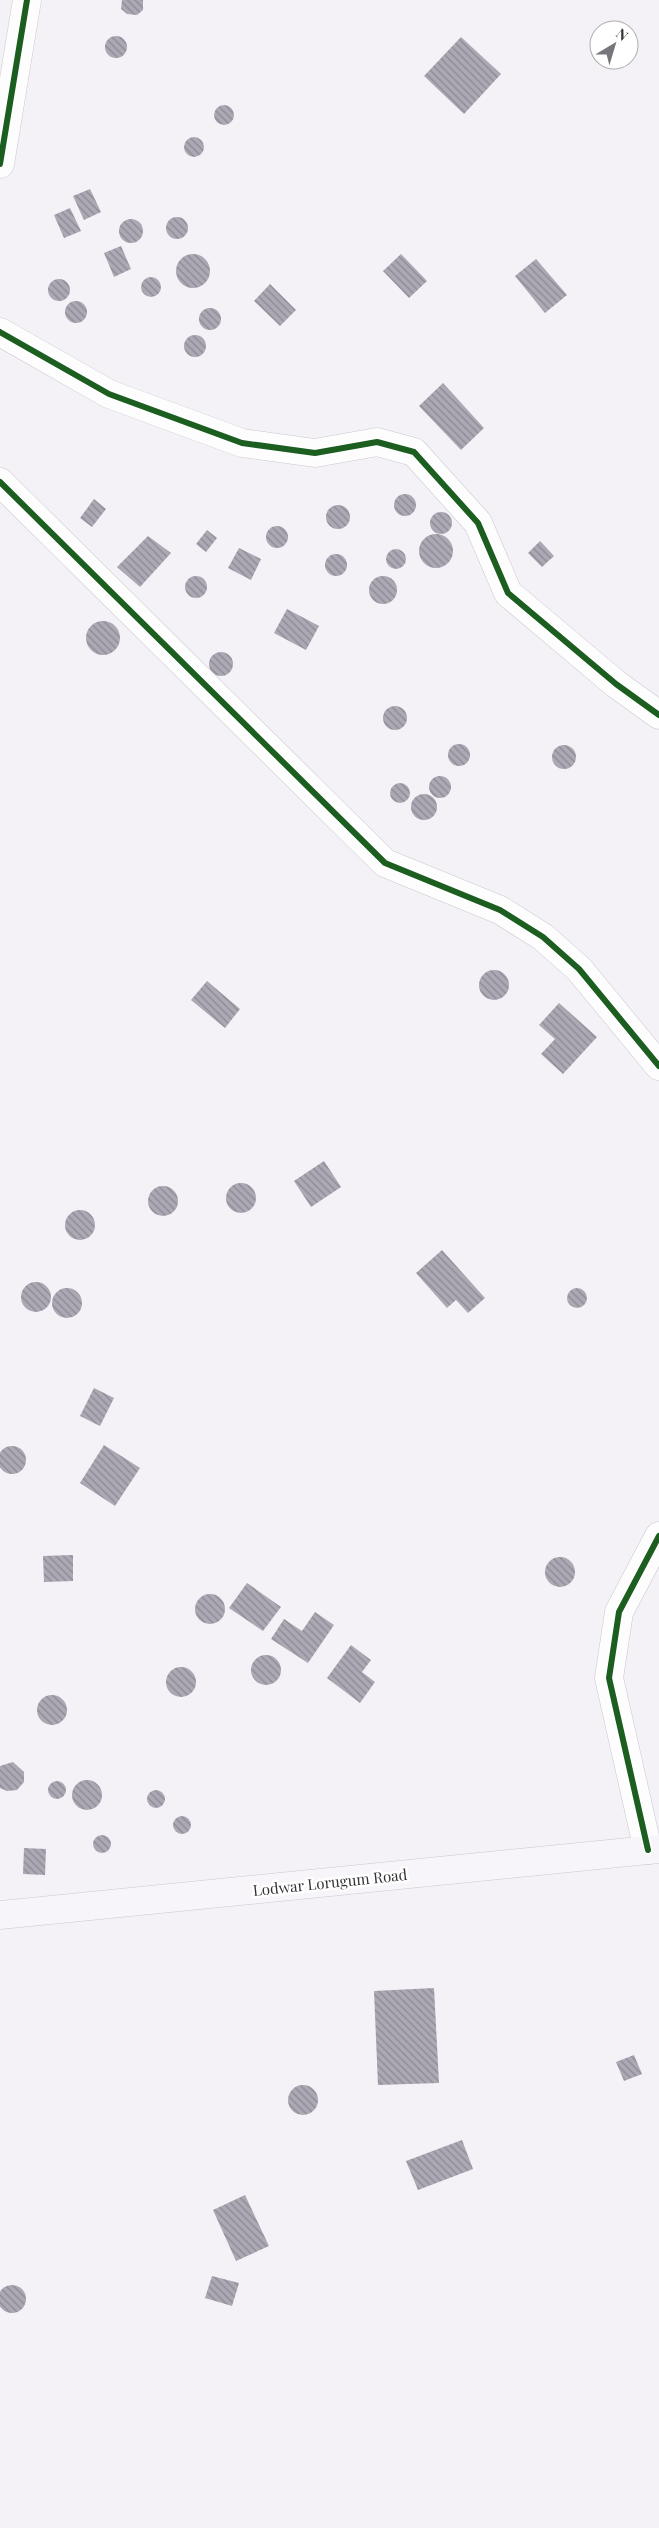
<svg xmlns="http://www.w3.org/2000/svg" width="659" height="2528" font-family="'Playfair Display',serif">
<defs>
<pattern id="building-back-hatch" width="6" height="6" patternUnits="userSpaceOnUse" patternTransform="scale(1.25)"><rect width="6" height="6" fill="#aca8b4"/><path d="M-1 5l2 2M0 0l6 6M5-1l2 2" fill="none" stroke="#8d8993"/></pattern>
</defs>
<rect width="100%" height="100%" fill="#f4f2f7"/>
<g fill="url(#building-back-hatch)">
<path d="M 122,0 L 143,0 L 143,10 L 137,15 L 127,14 L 121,9 Z"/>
<circle cx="116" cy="47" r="11"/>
<path d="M 461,37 L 501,74 L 464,114 L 424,76 Z"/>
<circle cx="224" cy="115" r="10"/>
<circle cx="194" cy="147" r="10"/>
<path d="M 90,189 L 101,212 L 84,220 L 73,196 Z"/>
<path d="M 70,208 L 81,231 L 64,238 L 54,215 Z"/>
<circle cx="177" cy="228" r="11"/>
<circle cx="131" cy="231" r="12"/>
<path d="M 121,246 L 131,269 L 114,277 L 104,253 Z"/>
<circle cx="193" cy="271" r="17"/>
<path d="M 401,254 L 427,281 L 409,298 L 383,271 Z"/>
<path d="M 536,259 L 567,295 L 545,313 L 515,276 Z"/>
<circle cx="151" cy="287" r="10"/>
<circle cx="59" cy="290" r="11"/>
<path d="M 270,284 L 296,310 L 280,326 L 254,301 Z"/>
<circle cx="76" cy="312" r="11"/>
<circle cx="210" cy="319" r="11"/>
<circle cx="195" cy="346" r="11"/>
<path d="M 443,383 L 484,428 L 461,450 L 419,406 Z"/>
<circle cx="405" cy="505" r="11"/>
<path d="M 94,499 L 106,509 L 92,527 L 80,518 Z"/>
<circle cx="338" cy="517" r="12"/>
<circle cx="441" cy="523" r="11"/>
<circle cx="277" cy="537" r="11"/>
<path d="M 207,530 L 217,538 L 206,552 L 196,544 Z"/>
<circle cx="436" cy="551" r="17"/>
<path d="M 148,536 L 171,553 L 140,587 L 117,567 Z"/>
<path d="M 540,541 L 554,556 L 542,567 L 528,553 Z"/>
<path d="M 239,548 L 261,559 L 251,580 L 228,568 Z"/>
<circle cx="396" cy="559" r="10"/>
<circle cx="336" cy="565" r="11"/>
<circle cx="196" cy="587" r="11"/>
<circle cx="383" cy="590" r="14"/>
<path d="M 287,609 L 319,626 L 306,650 L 274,633 Z"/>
<circle cx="103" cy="638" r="17"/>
<circle cx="221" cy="664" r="12"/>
<circle cx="395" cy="718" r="12"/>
<circle cx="459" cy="755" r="11"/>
<circle cx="564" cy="757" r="12"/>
<circle cx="440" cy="787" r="11"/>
<circle cx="400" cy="793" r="10"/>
<circle cx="424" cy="807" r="13"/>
<circle cx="494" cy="985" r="15"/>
<path d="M 207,981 L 240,1009 L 225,1028 L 191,1000 Z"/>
<path d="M 559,1003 L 597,1037 L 563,1074 L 541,1054 L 555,1039 L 539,1025 Z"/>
<path d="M 324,1161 L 341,1187 L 311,1207 L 294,1181 Z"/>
<circle cx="241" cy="1198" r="15"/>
<circle cx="163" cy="1201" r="15"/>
<circle cx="80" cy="1225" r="15"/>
<path d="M 442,1250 L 485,1298 L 468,1313 L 456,1300 L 447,1308 L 416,1273 Z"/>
<circle cx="36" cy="1297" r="15"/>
<circle cx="67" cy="1303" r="15"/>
<circle cx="577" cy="1298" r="10"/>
<path d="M 94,1388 L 114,1398 L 100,1426 L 80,1416 Z"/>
<path d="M 104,1445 L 140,1468 L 115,1506 L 80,1483 Z"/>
<circle cx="12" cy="1460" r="14"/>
<path d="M 73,1555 L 73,1581 L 44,1582 L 43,1556 Z"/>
<circle cx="560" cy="1572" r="15"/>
<path d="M 247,1583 L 281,1607 L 263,1631 L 229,1608 Z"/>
<circle cx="210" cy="1609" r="15"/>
<path d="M 315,1612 L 334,1625 L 308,1663 L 271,1639 L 284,1619 L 302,1631 Z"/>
<path d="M 351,1645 L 371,1660 L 362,1672 L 375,1682 L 360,1703 L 327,1678 Z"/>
<circle cx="266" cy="1670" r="15"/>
<circle cx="181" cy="1682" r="15"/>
<circle cx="52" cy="1710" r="15"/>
<path d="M 13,1762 L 24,1772 L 24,1782 L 17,1790 L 7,1791 L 0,1788 L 0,1766 Z"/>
<circle cx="87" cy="1795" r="15"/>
<circle cx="57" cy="1790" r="9"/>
<circle cx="156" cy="1799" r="9"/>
<circle cx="182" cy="1825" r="9"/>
<circle cx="102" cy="1844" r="9"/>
<path d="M 24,1848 L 46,1849 L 45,1875 L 23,1874 Z"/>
<path d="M 434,1988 L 439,2083 L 378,2085 L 374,1991 Z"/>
<path d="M 634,2055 L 642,2074 L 624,2081 L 616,2062 Z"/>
<circle cx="303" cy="2100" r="15"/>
<path d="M 462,2140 L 473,2169 L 418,2190 L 406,2161 Z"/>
<path d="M 245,2195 L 269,2246 L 236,2261 L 213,2210 Z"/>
<path d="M 212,2276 L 239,2283 L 232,2306 L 205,2298 Z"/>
<circle cx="12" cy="2299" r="14"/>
</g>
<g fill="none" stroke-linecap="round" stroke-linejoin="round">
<g stroke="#cac8cd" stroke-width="29">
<g id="minor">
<path d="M 0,164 L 27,0"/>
<path d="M 0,332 L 109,394 L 242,443 L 315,453 L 377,442 L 414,452 L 478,523 L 508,593 L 616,684 L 659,715"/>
<path d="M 0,482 L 385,863 L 500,910 L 543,937 L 579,969 L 659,1066"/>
<path d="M 648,1850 L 609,1678 L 619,1612 L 659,1536"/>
</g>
</g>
<g stroke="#cac8cd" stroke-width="29">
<path id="secondary" d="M 0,1915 L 659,1849"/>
</g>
<use href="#minor" stroke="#fdfdfe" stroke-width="28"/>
<use href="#secondary" stroke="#f7f5fa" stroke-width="28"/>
<g stroke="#fff" stroke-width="9">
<g id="cycleway">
<path d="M 0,164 L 27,0"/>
<path d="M 0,332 L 109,394 L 242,443 L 315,453 L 377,442 L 414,452 L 478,523 L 508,593 L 616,684 L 659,715"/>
<path d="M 0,482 L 385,863 L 500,910 L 543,937 L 579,969 L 659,1066"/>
<path d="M 648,1850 L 609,1678 L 619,1612 L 659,1536"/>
</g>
</g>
<use href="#cycleway" stroke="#1b5e20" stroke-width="6"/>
</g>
<g text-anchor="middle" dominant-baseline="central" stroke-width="5" stroke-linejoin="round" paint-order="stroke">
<g font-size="15" fill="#343337" stroke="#fff">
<text transform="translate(330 1882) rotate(-6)">Lodwar Lorugum Road</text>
</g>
</g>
<g transform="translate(614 45) rotate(38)"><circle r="24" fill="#ffffff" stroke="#aeadaf"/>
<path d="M0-4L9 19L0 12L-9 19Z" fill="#77767a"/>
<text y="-8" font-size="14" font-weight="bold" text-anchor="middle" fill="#343337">N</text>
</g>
</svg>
